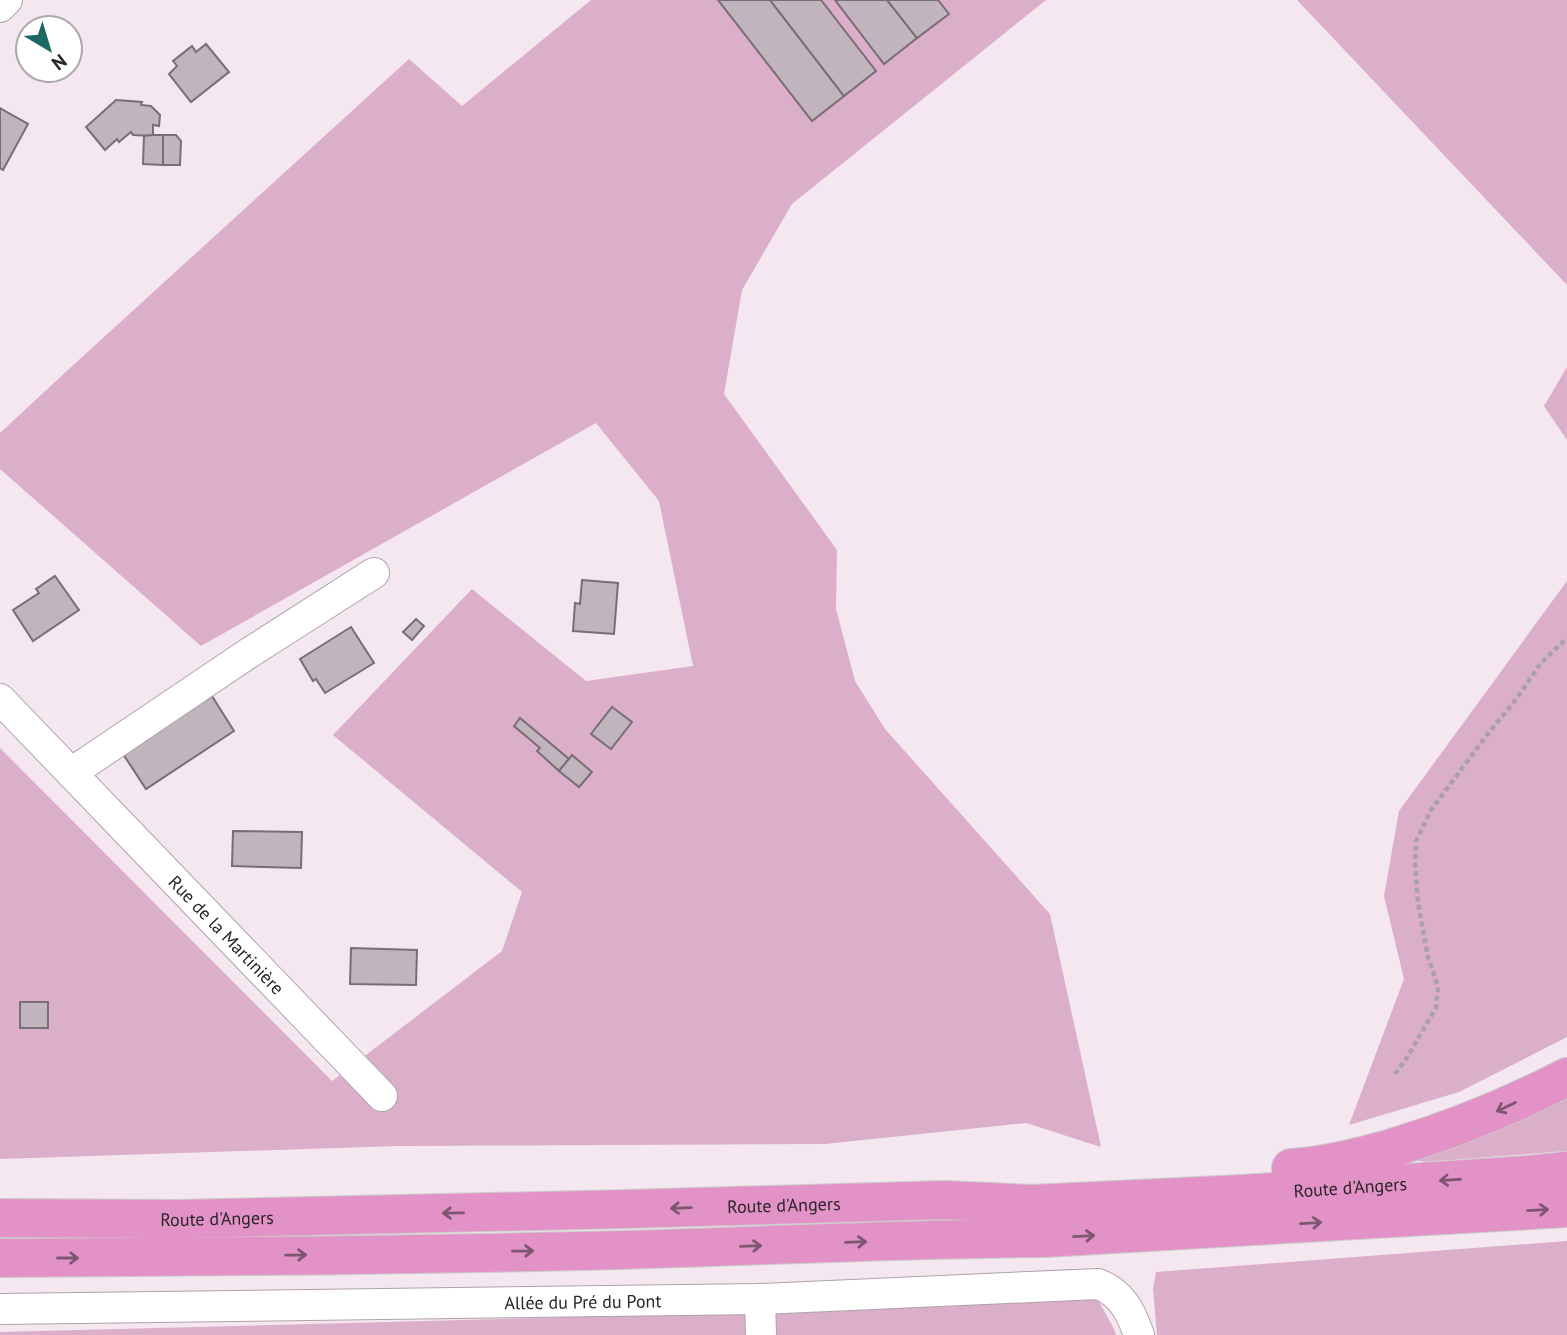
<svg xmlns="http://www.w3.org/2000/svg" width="1567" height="1335" font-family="'PT Sans',sans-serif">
<rect width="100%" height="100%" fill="#f5e7f0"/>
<g fill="#dbaec9">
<path d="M 591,0 L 1046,0 L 792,204 L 742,290 L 724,394 L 837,550 L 836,609 L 855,681 L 885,729 L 1050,914 L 1101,1147 L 1026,1123 L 825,1144 L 397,1146 L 0,1159 L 0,748 L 332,1081 L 502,951 L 522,892 L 333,735 L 472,589 L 586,681 L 693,666 L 659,501 L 596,423 L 201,646 L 0,469 L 0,433 L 70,368 L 409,59 L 462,106 Z"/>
<path d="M 1297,0 L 1567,0 L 1567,285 Z"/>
<path d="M 1567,367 L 1567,440 L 1544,406 Z"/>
<path d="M 1567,581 L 1567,1037 L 1459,1092 L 1349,1125 L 1404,979 L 1384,896 L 1399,811 Z"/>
<path d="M 1567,1091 L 1567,1151 L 1425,1162 L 1407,1158 Z"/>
<path d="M 1567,1241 L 1567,1335 L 1157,1335 L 1153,1289 L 1156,1272 Z"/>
<path d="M 1096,1296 L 1114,1329 L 1116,1335 L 0,1335 L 0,1332 L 541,1318 Z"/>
</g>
<g fill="#c1b4bc" stroke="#796e75" stroke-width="2">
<path d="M 718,0 L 770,0 L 844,96 L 812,121 Z"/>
<path d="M 770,0 L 821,0 L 876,71 L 844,96 Z"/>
<path d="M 835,0 L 887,0 L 917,38 L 884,64 Z"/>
<path d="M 887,0 L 938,0 L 949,14 L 917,38 Z"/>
<path d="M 206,44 L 229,72 L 191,102 L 169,74 L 177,66 L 173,61 L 192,46 L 196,52 Z"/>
<path d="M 116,100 L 142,102 L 141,105 L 151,106 L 160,115 L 159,126 L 153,125 L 153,136 L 133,135 L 131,132 L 119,142 L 117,139 L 105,150 L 86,127 Z"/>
<path d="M 0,108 L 28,124 L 3,170 L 0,168 Z"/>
<path d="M 152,135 L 163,135 L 163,165 L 143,164 L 144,136 Z"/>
<path d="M 163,135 L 176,135 L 181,141 L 180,165 L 163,165 Z"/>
<path d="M 55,576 L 79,610 L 33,641 L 13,610 L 39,593 L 36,589 Z"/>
<path d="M 582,580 L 618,583 L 614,634 L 573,631 L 575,603 L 580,604 Z"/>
<path d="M 416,619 L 424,626 L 412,640 L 403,632 Z"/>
<path d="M 351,627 L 374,663 L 325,693 L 316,679 L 313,681 L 300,659 Z"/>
<path d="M 212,696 L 234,731 L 146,789 L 123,754 Z"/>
<path d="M 612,707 L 632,722 L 611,749 L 591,734 Z"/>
<path d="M 520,718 L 569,759 L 559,771 L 537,751 L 540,748 L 514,726 Z"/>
<path d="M 572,755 L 592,772 L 579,787 L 559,771 Z"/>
<path d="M 233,831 L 302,832 L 301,868 L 232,866 Z"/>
<path d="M 351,948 L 417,950 L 416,985 L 350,984 Z"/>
<rect x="20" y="1002" width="28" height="26"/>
</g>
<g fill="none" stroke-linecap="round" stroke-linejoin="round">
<g stroke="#afa2a9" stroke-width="32">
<g id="minor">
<path d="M 0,7 L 7,0"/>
<path id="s1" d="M 0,699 L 382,1096"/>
<path d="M 71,773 L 249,653 L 374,573"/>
<path d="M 760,1299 L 761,1335"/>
<path id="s2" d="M 0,1309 L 760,1299 L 1098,1284 C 1122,1293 1131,1312 1139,1335"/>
</g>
</g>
<g stroke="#cccbcb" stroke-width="40">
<g id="highway">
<path d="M 1291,1168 C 1325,1166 1359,1157 1392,1148 C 1452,1130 1511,1106 1567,1077"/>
<path id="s3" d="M 0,1218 L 177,1219 L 627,1209 L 945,1200 L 1032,1204 L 1242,1194 L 1527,1175 L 1567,1171"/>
<path d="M 0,1258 C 208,1257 415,1255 623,1250 C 763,1246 904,1239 1045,1238 L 1567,1208"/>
</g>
</g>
<path stroke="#aaa0a6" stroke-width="4.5" stroke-dasharray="5 3.5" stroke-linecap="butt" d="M 1395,1074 L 1406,1059 L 1436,1008 L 1438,987 L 1428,957 L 1418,903 L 1415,863 L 1416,841 L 1431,810 L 1487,735 L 1517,698 L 1541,663 L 1567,638"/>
<use href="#minor" stroke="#fff" stroke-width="30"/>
<use href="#highway" stroke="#e392c7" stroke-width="38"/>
</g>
<defs><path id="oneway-shaft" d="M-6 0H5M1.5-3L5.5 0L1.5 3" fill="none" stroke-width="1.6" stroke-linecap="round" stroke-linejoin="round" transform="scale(1.75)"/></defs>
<g stroke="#7d5670">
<use href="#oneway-shaft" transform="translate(1506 1107) rotate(154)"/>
<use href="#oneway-shaft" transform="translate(1450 1180) rotate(176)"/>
<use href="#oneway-shaft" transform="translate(681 1208) rotate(178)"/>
<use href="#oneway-shaft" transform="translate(1538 1210) rotate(-3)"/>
<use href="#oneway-shaft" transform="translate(453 1213) rotate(179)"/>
<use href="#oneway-shaft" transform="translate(1311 1223) rotate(-3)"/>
<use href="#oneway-shaft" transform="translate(1084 1236) rotate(-3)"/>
<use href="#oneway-shaft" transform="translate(856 1242) rotate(-2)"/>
<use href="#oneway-shaft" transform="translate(751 1246) rotate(-2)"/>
<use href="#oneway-shaft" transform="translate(523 1251) rotate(-1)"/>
<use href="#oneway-shaft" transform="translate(296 1255) rotate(-1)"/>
<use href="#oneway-shaft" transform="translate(68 1258)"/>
</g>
<g text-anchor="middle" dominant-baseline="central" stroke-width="7" stroke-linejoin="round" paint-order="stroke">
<g font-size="18" fill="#2a2528" stroke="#fff">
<text stroke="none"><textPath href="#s1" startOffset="327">Rue de la Martinière</textPath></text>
<text stroke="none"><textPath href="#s3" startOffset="1351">Route d'Angers</textPath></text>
<text stroke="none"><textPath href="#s3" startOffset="784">Route d'Angers</textPath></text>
<text stroke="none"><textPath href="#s3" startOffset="217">Route d'Angers</textPath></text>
<text stroke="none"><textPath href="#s2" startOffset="583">Allée du Pré du Pont</textPath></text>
</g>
</g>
<g transform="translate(49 49) rotate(142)"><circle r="33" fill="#ffffff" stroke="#aaa8a9" stroke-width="2"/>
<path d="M0-5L12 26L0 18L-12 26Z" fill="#1b6865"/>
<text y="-10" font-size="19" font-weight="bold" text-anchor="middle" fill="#2a2528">N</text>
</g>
</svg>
